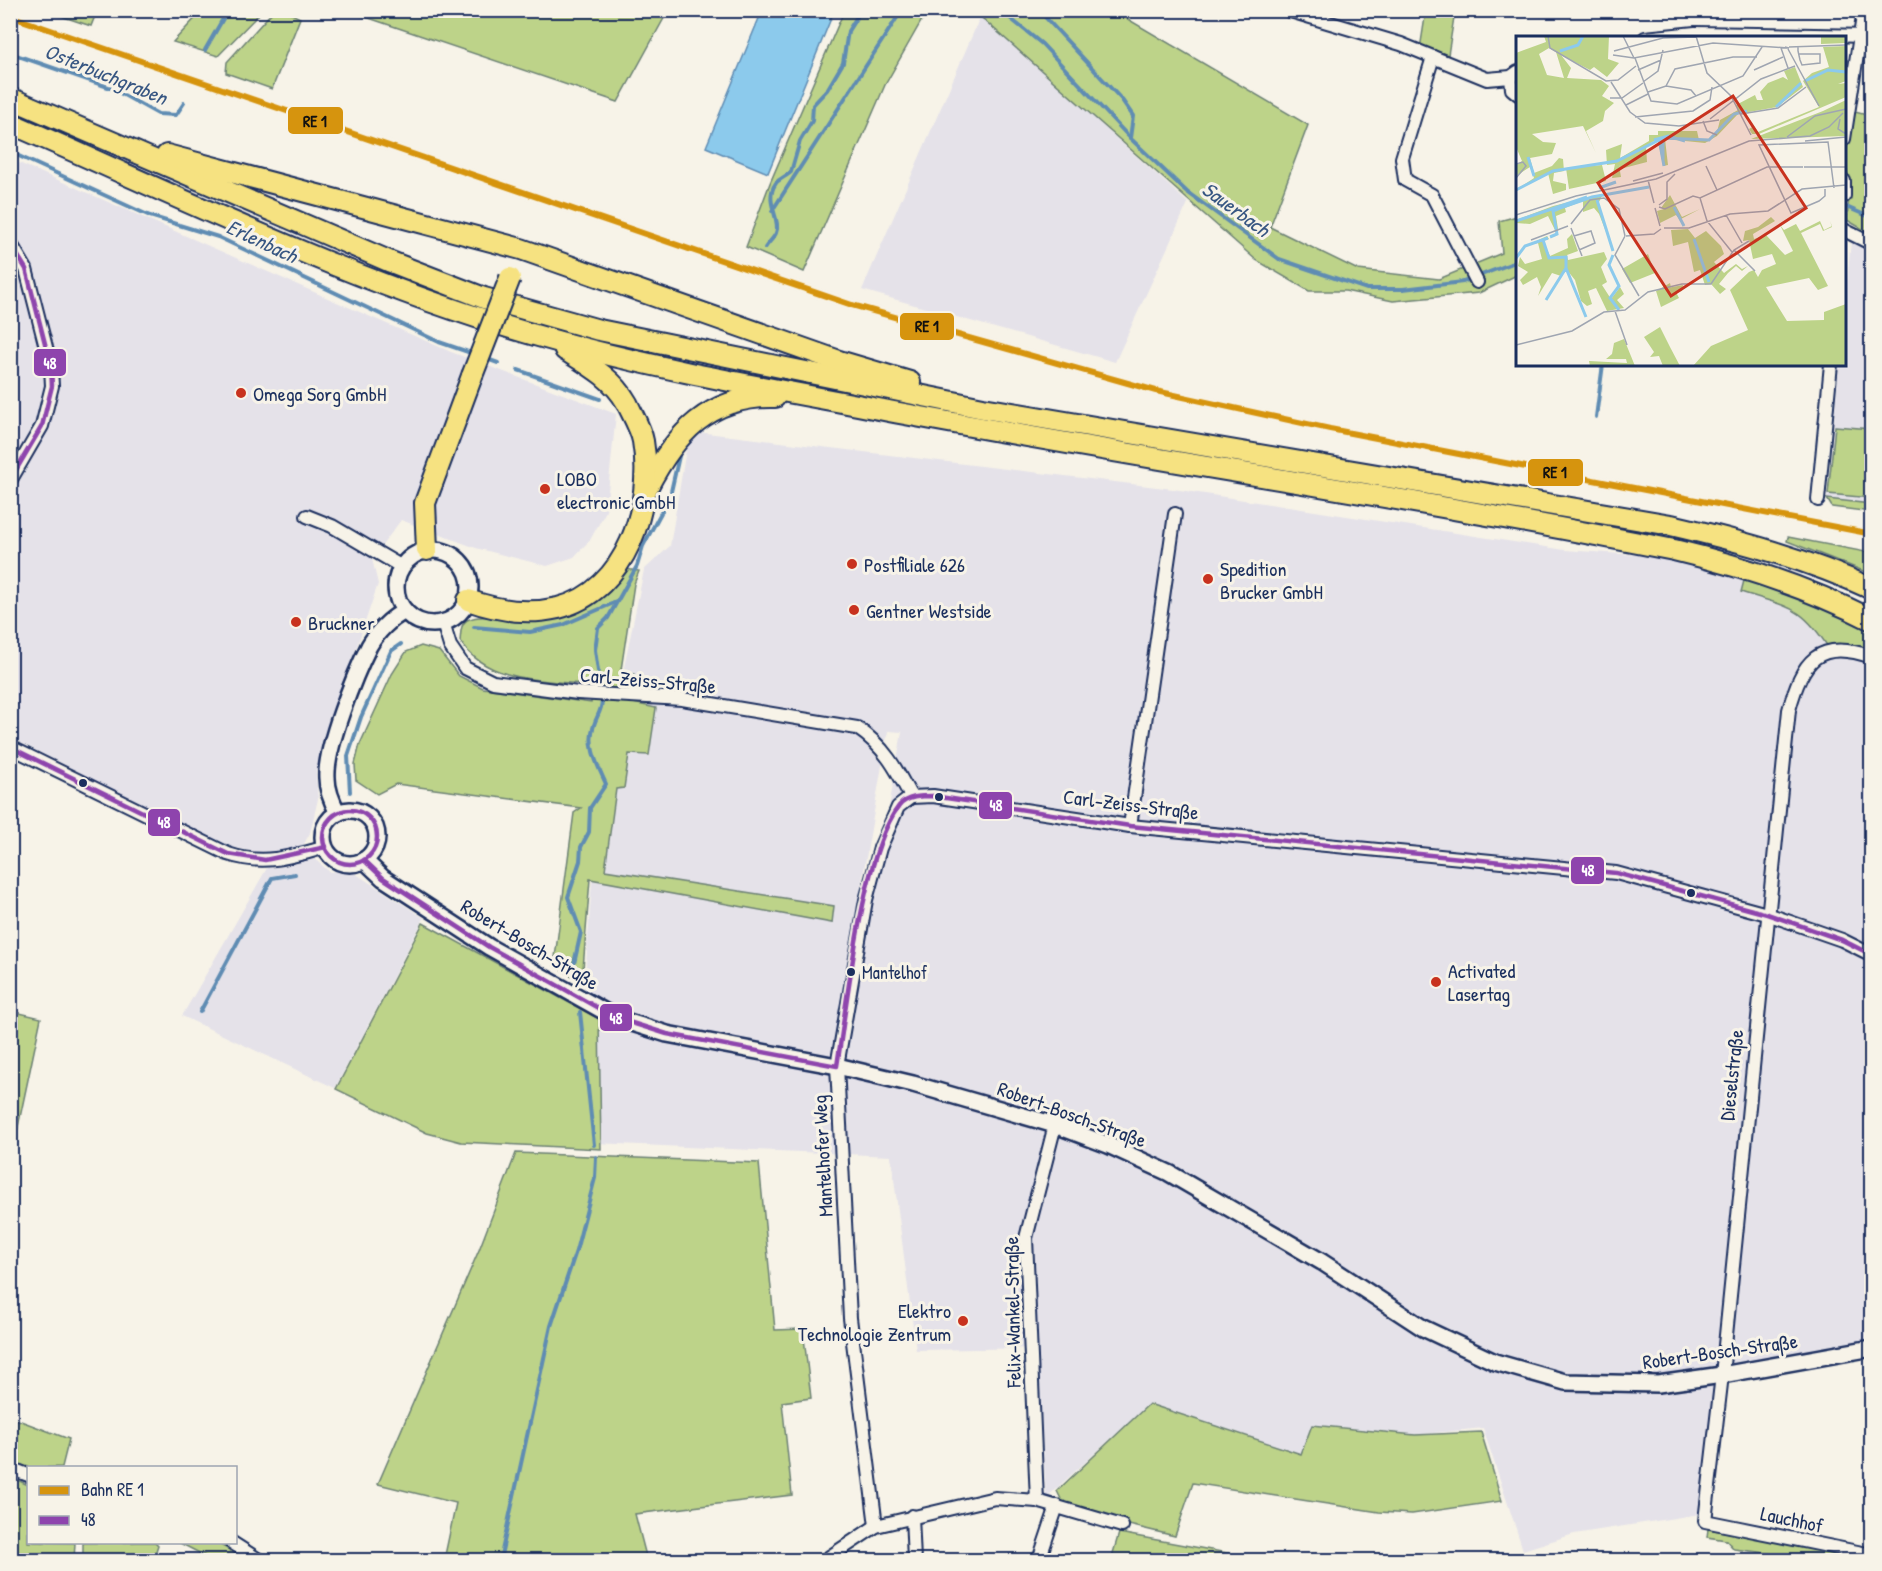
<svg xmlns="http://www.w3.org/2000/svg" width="1882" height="1571" font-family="'Patrick Hand',sans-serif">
<rect width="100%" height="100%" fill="#f7f3e8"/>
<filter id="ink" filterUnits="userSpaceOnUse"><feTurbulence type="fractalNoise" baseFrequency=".0167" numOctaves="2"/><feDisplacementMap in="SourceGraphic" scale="12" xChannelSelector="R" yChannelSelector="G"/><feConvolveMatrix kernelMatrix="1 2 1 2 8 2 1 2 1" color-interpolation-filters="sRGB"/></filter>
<g filter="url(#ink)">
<g fill="#e5e2e9" fill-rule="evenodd">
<path d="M 981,15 L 1188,203 L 1115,362 L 862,290 Z"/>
<path d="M 10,159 L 451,352 L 616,414 L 606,511 L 590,540 L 574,557 L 547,566 L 476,548 L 401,520 L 372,559 L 378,584 L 324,743 L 316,773 L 318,799 L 310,833 L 300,851 L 276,856 L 226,846 L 11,738 Z"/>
<path d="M 1851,241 L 1871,252 L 1871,504 L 1827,499 L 1839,365 L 1844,364 L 1845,302 Z"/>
<path d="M 689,431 L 1173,489 L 1565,550 L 1665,557 L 1746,573 L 1741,592 L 1797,611 L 1814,624 L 1830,650 L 1871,657 L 1871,1351 L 1726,1378 L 1700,1514 L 1574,1534 L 1523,1550 L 1483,1428 L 1415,1435 L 1312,1425 L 1301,1454 L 1149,1404 L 1046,1498 L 1037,1348 L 916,1350 L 891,1156 L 595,1143 L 595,1020 L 584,992 L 592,880 L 624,667 L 644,570 L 670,546 ZM 888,731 L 902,732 L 868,930 L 854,927 Z"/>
<path d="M 312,857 L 330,872 L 350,870 L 424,918 L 335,1088 L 182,1016 L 267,868 L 285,866 Z"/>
</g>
<g fill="#bdd389" stroke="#6c8174" stroke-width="1.5">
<path d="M 203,10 L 262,10 L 262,11 L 218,56 L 173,42 Z"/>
<path d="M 274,10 L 286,11 L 300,18 L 272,89 L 226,73 L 227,62 Z"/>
<path d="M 46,11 L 97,10 L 97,11 L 91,26 Z"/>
<path d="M 348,11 L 668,11 L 618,102 Z"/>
<path d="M 844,11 L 927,11 L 885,85 L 804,272 L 746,247 L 770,183 Z"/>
<path d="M 974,11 L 1114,11 L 1308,125 L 1270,227 L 1358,270 L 1439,279 L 1502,253 L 1499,221 L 1517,216 L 1517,275 L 1479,293 L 1393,301 L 1345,291 L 1309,291 L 1256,260 Z"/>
<path d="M 1426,11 L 1455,11 L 1447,61 L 1420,49 Z"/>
<path d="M 1851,111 L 1871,116 L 1871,234 L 1847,220 L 1850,184 L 1845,163 Z"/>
<path d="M 1835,426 L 1871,429 L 1871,498 L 1828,494 Z"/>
<path d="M 1827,499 L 1871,504 L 1871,512 L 1832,507 Z"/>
<path d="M 1788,537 L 1871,553 L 1871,574 L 1787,541 Z"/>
<path d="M 625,569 L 639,571 L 634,584 L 621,670 L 634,674 L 628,702 L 656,708 L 649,755 L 629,754 L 624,788 L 616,789 L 605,870 L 834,906 L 832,923 L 590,879 L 582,982 L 554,965 L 574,813 L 581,808 L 396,784 L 377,794 L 356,780 L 355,764 L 360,744 L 392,674 L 406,652 L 421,646 L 439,651 L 459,676 L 483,688 L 591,703 L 594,685 C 549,680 487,684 460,641 C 461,634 460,624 467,620 C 487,611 511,623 531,622 C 570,622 597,592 625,569 Z"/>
<path d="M 1746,573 L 1871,626 L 1871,657 L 1830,650 C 1801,604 1789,608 1741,592 Z"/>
<path d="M 423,923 L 599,1019 L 601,1149 L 461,1142 L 427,1133 L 336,1089 Z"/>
<path d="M 11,1011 L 41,1018 L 11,1160 L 10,1011 Z"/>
<path d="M 516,1153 L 759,1163 L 775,1330 L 803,1329 L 811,1398 L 782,1402 L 792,1495 L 635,1514 L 647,1560 L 444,1560 L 456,1503 L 378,1484 L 479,1250 Z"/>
<path d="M 1149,1404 L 1301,1454 L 1312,1425 L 1415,1435 L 1481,1432 L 1502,1501 L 1412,1514 L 1379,1512 L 1193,1483 L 1175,1536 L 1129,1525 L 1063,1503 L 1057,1491 Z"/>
<path d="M 10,1417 L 69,1439 L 62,1467 L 28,1468 L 11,1462 Z"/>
<path d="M 11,1477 L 28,1485 L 28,1542 L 75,1543 L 74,1560 L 11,1560 Z"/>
<path d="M 1708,1529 L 1868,1557 L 1867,1560 L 1822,1560 L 1734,1549 L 1726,1540 L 1707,1537 Z"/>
<path d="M 1119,1533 L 1265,1560 L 1111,1560 Z"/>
<path d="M 155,1542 L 158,1545 L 153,1560 L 83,1560 L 83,1543 Z"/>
<path d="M 180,1543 L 217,1543 L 247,1560 L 213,1560 Z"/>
</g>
<path fill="#8ccaec" stroke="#5f8cb3" stroke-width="1.5" d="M 762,11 L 834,11 L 768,173 L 706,147 Z"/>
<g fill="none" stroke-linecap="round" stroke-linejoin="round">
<g stroke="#5f8cb3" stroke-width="4">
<path d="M 1000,10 L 1042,44 L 1130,138 L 1187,192 L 1279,259 L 1367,289 L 1403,289 L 1463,282 L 1518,261"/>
<path d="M 1032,10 L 1044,16 L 1122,100 L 1133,116 L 1130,138"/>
<path d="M 205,50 L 228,10"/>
<path d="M 10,53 L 111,88 L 158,114 L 176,115 L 184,103"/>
<path d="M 10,152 L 150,216 L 218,237 L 439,342 L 474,354"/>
<path d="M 1844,206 L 1872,218"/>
<path d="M 772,211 L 902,10"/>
<path d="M 765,248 C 768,243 774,238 776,233 C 782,220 763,201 776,183 C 779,179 787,176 791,172 L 800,141 L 812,121 L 813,105 L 827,90 L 843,63 L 848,31 L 861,10"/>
<path d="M 487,359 L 498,363"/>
<path d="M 518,370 L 600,399"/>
<path d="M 1596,417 L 1603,364"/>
<path d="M 474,627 L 530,632 L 563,625 L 616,602"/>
<path d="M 598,671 L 595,650 L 598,628 L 608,618 L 637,566 L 643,546 L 670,496 L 681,447"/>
<path d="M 350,792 L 348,756 L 361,717 L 391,651 L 401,644"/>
<path d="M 573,968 L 581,932 L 568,897 L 580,861 L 581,847 L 589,832 L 590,808 L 606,784 C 598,766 586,745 594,725 C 597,715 603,709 602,698"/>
<path d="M 200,1012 L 272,878 L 295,874"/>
<path d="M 580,1012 L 594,1145"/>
<path d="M 500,1560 L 551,1326 L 576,1251 L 595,1178 L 596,1157"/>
</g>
<g stroke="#1b2f5e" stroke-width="16">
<g id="minor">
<path d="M 1287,10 L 1401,44 L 1487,79 L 1511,77 L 1518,72"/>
<path d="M 1645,38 L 1695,33 L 1872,36"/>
<path d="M 1433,57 L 1402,158 L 1405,180 L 1432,195 L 1477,282"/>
<path d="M 1511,77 L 1512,89 L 1518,94"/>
<path d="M 1844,139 L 1864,10"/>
<path d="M 1844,181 L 1844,196"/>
<path d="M 1844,230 L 1872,244"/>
<path d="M 10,242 L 26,269 L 51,367 L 52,386 L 42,426 L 10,481"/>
<path d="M 1818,500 L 1831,364"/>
<path d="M 307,516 L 332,526 L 402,567"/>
<path d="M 443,623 L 450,646 L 465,668 L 493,682 L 578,693 L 682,699 L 857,728 C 884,746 896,768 911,797"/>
<path d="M 1872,657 C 1818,638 1802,661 1789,710 L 1722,1375 L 1705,1521 L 1872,1555"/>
<path d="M 10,747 L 228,854 C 263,866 291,857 326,847"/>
<path d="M 911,797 L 933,796 L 1130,826 L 1616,873 L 1767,914 L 1842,940 L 1872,955"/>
<path d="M 1130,826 L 1175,514"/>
<path d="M 10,1468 L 28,1475"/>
<path d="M 1037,1501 L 1026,1238 L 1055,1125"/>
<path d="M 912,1516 L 914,1560"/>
<path d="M 876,1526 L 850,1318 L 837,1066 L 866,900 L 880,848 L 898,807 L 911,797"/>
<path d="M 231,1542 L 259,1560"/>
<path d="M 825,1560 L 876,1526 L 995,1498 L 1037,1501 L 1122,1526"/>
<path d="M 1039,1560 L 1057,1506"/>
</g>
</g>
<g stroke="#1b2f5e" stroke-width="20">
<g id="tertiary">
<circle cx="433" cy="587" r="37"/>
<circle cx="350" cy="837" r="27"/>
<path d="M 338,813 C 332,802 327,791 327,778 C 325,748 355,674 369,646 C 377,632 391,618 405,611"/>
<path d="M 364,860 L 383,878 L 489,947 L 616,1018 L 667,1034 L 837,1066 L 913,1084 L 1055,1125 L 1108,1145 L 1169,1173 L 1322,1262 L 1423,1328 L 1495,1362 L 1565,1382 L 1658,1384 L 1722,1375 L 1872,1348"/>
</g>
</g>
<g stroke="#1b2f5e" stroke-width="24">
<g id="trunk">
<path d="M 10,98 L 391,262 L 484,298 L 599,330 L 983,408 L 1671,525 C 1740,541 1807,559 1872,589"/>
<path d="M 10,123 C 187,200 363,288 549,339 C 666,372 786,391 905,414 C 1161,462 1419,499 1674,550 C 1742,566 1809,588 1872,620"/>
<path d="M 167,155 L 521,249 L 839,361 L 910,382"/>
<path d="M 647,488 C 675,434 709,395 775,397"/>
<path d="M 427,550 L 425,503 L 472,376"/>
<path d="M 468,600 C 496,610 528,615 558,608 C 627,591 654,504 643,441 C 641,429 632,414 627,403 C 613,378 589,365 565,350"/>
</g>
</g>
<use href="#minor" stroke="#f7f3e8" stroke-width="12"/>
<use href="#tertiary" stroke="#f7f3e8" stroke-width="15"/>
<use href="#trunk" stroke="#f6e281" stroke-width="20"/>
<g stroke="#1b2f5e" stroke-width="24" stroke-linecap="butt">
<path id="trunk-bridge" d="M 472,376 L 510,278"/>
</g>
<use href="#trunk-bridge" stroke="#f6e281" stroke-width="20"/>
<g stroke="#f7f3e8" stroke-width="9">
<g id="bus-1">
<path d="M 10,243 L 26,269 L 51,367 L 52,386 L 42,426 L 10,480"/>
<path d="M 10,747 L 228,854 L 265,860 L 326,847"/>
<circle cx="350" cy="837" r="27"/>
<path d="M 364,860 L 383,878 L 489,947 L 616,1018 L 667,1034 L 837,1066 C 847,1004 862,853 899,806 C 907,796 921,796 933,796 L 1130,826 L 1616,873 L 1767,914 L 1842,940 L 1872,955"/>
</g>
</g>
<use href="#bus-1" stroke="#8e44ad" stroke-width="4.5"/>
<g stroke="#f7f3e8" stroke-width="10">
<path id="rail-1" d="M 10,16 L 852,305 L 1156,391 L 1330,429 L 1872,534"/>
</g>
<use href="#rail-1" stroke="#d6940e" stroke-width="6"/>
</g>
</g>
<g fill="#c8321e" stroke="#f7f3e8" stroke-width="2">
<circle cx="241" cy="393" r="6"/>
<circle cx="545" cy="489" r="6"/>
<circle cx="852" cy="564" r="6"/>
<circle cx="1208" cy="579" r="6"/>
<circle cx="854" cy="610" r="6"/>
<circle cx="296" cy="622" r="6"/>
<circle cx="1436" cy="982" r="6"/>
<circle cx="963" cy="1321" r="6"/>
</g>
<g fill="#1b2f5e" stroke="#f7f3e8" stroke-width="2">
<circle cx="83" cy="783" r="5"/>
<circle cx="939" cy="797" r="5"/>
<circle cx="1691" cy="893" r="5"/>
<circle cx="851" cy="972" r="5"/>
</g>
<g text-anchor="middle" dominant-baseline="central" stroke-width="6" stroke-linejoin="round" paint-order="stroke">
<g font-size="18" fill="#1b2f5e" stroke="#f7f3e8" text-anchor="start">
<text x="862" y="972">Mantelhof</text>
</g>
<g font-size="20" fill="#1b2f5e" stroke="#f7f3e8" text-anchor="start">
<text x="253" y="393">Omega Sorg GmbH</text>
<text x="557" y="478">LOBO<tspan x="557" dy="23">electronic GmbH</tspan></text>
<text x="864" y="564">Postfiliale 626</text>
<text x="1220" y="568">Spedition<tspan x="1220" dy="23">Brucker GmbH</tspan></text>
<text x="866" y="610">Gentner Westside</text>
<text x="308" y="622">Bruckner</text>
<text x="1448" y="970">Activated<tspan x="1448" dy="23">Lasertag</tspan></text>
<text x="951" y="1310" text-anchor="end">Elektro<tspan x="951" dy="23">Technologie Zentrum</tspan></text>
</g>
<g font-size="20" fill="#1b2f5e" stroke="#f7f3e8">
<text transform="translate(648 680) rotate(5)">Carl-Zeiss-Straße</text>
<text transform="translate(1131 804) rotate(7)">Carl-Zeiss-Straße</text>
<text transform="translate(530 944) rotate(31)">Robert-Bosch-Straße</text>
<text transform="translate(1731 1075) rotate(-84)">Dieselstraße</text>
<text transform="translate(1072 1114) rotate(20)">Robert-Bosch-Straße</text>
<text transform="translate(822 1156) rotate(-93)">Mantelhofer Weg</text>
<text transform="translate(1012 1312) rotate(-91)">Felix-Wankel-Straße</text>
<text transform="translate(1720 1351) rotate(-8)">Robert-Bosch-Straße</text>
<text transform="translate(1792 1519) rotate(12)">Lauchhof</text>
</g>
<g font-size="21" font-style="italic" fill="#375682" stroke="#f7f3e8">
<text transform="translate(106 74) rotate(22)">Osterbuchgraben</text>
<text transform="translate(1236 209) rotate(36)">Sauerbach</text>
<text transform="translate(262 241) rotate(25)">Erlenbach</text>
</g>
</g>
<g transform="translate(1516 36)">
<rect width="330" height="330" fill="#f7f3e8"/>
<path d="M 28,0 L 93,0 L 92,23 L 103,27 L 91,41 L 78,31 L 74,34 L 45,19 L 55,32 L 51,42 L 85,44 L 93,50 L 86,60 L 98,67 L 89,75 L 87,85 L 70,95 L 80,117 L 67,90 L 16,98 L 27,106 L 40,107 L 36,118 L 14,122 L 18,137 L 36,130 L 43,122 L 47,123 L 48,135 L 38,137 L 37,145 L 50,148 L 50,154 L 37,158 L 32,137 L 0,154 L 18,142 L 14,131 L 0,140 L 0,129 L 6,125 L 0,111 L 0,17 L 30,6 ZM 33,12 L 40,16 L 48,42 L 31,39 L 23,18 ZM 305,0 L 330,0 L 330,7 L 305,8 ZM 330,10 L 330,45 L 322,48 L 330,47 L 330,61 L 243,98 L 236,98 L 233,93 L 238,90 L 242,96 L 303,71 L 287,45 L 296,37 L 313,31 L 307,11 ZM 279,31 L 287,51 L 261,71 L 222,78 L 201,100 L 189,107 L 149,103 L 152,129 L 147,130 L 142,104 L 138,105 L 130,110 L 131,126 L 104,133 L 103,129 L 105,141 L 96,142 L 99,128 L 91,129 L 90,114 L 106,108 L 104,122 L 133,105 L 133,99 L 142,99 L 142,95 L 181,95 L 183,104 L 192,104 L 201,96 L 204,84 L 222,74 L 220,69 L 239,59 L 241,64 L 247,64 L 244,56 L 252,47 L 267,41 L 272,44 L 268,35 ZM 330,64 L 330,100 L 235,103 L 307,75 ZM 86,129 L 90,145 L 53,153 L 50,132 ZM 87,158 L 82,168 L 98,216 L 83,178 L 78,172 L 67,176 L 67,165 L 49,172 L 50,176 L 40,180 L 42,193 L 39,194 L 32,180 L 14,188 L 0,187 L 0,184 L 37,170 ZM 154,159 L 166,181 L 184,173 L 165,183 L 169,191 L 160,179 L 144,187 L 141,175 L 151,172 L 145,172 ZM 255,181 L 259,185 L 237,198 L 238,203 L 250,199 L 269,219 L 277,215 L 264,189 L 268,194 L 280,188 L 284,195 L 304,185 L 308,194 L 316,190 L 314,185 L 316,191 L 307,195 L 304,188 L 285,197 L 312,250 L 302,254 L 293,242 L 250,251 L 271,285 L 308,284 L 308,276 L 330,268 L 330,330 L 177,330 L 195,310 L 232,294 L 214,254 L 233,236 L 238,234 L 242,241 L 246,234 L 260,228 L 256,218 L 237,223 L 233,204 L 227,205 L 229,195 L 242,191 ZM 172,193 L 179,202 L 190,195 L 205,210 L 208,218 L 198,226 L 208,237 L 220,228 L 226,233 L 232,230 L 226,235 L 220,230 L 212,237 L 203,248 L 210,253 L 204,258 L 195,248 L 189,249 L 184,234 L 178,236 L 172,206 L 157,210 L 155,194 ZM 56,198 L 62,215 L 51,219 L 52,224 L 88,216 L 91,223 L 85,231 L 91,246 L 86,249 L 95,263 L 104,251 L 108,258 L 101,264 L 108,272 L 91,275 L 80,252 L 72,255 L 76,268 L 71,270 L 65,265 L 59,244 L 51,234 L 45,240 L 36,237 L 22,260 L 25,251 L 21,241 L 7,249 L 4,244 L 12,236 L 2,230 L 4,221 L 9,228 L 26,223 L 22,207 L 12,209 L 31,200 L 33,203 L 27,205 L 34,220 L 52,212 L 51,203 ZM 132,218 L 139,237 L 114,247 L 106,233 ZM 154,247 L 155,251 L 146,253 L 167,249 L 166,255 L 160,256 L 163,262 L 145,271 L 140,255 ZM 144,291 L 154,311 L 164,330 L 147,330 L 143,320 L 134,321 L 138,316 L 128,301 ZM 108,303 L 119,330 L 74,330 L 73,325 L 111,327 L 110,323 L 90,323 L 96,318 L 98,307 Z" fill="#bdd389" fill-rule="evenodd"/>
<path fill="none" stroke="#8ccaec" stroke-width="3" d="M 44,15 L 62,9 L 67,0M 289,45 L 312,34 L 330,36M 260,71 L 285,47M 143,103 L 148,130M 138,104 L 152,100 L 169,105M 147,104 L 147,123M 12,121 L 18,140M 83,152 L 100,146M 0,154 L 37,135 L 101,125 L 147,102 L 193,104 L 218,78 L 231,75M 81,164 L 97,215M 158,171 L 168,190M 0,185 L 71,161M 34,201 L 41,198 L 37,175 L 44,172 L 76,161 L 133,151M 178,203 L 193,246M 27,204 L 33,222 L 50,221 L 50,232 L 70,281M 97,219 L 93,229 L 103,250 L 94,262 L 103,274M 0,222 L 9,210 L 32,202M 30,264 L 50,232"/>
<path fill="none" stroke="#9fa5b1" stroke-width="1.5" d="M 32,0 L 34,12 L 90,45 L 102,44 L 120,30M 107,0 L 118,22M 180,0 L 191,37 L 215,60 L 235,99M 273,11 L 330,9M 282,11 L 282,15 L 284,24 L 286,29 L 304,27 L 304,18 L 283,18M 265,12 L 272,32M 272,13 L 303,70M 98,15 L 147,2 L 180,1M 97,19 L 118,22 L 197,7 L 273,12 L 269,11M 119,22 L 135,65 L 161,68 L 227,40 L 246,11M 122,34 L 145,24M 238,34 L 267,21M 95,46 L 114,76 L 129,87 L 163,90 L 203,84M 127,46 L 142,35 L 147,14M 150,50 L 159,33 L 217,21 L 241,21M 132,56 L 150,50 L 175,54 L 180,60M 94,62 L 106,62 L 127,47M 110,69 L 132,58M 225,78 L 262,72 L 290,51M 119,81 L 177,75 L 194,64 L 196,51M 194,83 L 245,43 L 279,30M 324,83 L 322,93 L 330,98M 187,85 L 191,95 L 201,99M 271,101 L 299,80 L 330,73M 289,105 L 330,101M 0,128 L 7,126 L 10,130 L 0,142M 190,130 L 201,154M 288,131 L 330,131M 132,144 L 138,167M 117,145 L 147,137M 309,153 L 309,160 L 303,165 L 275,177 L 243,109 L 312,106 L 318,152M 184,162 L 191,185 L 216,216M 143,169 L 151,163 L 151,146 L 159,138M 143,171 L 149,173 L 177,160 L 184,162 L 251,131 L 287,131M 139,172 L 144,190M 0,179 L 60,160 L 140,143 L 233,105 L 294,100 L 313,91 L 327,77M 210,179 L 226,207M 55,188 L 74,164 L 88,162 L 103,173 L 109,200M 55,192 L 66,220M 148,192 L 173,192 L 214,178 L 252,175 L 286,153 L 330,149M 58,200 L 75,195 L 79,207 L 63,214M 109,200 L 99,219 L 123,260M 110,200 L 138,198 L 145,193M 15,204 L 52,190M 218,214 L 239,235M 99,275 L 111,309M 0,309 L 56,295 L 88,276 L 109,274 L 132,256 L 166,248 L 195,248 L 218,214 L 233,205"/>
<path fill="#c8321e" fill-opacity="0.15" stroke="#c8321e" stroke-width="3" d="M 217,60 L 290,172 L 155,260 L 82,147 Z"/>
<rect width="330" height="330" fill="none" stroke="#1b2f5e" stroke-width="3"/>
</g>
<g stroke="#f7f3e8" stroke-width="2">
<rect x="287" y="106" width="57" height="29" rx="6" fill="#d6940e"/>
<rect x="899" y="312" width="56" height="29" rx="6" fill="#d6940e"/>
<rect x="33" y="348" width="34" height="29" rx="6" fill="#8e44ad"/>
<rect x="1527" y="458" width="57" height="29" rx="6" fill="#d6940e"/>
<rect x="978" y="791" width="35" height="29" rx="6" fill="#8e44ad"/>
<rect x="147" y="808" width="34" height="29" rx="6" fill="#8e44ad"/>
<rect x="1570" y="856" width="35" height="29" rx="6" fill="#8e44ad"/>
<rect x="599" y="1003" width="34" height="29" rx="6" fill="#8e44ad"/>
</g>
<g font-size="16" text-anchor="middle" font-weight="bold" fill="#fff">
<text x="50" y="369">48</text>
<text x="996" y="811">48</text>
<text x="164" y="828">48</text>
<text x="1588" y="876">48</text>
<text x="616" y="1024">48</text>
</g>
<g font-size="16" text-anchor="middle" font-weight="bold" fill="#111">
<text x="315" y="127">RE 1</text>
<text x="927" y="332">RE 1</text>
<text x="1555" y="478">RE 1</text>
</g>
<rect width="1882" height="1571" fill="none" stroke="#f7f3e8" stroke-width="36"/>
<rect x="18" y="18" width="1846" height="1535" fill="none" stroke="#1b2f5e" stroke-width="2" filter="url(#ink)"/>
<rect x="27" y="1466" width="210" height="78" fill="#f7f3e8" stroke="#9fa5b1" stroke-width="1.5"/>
<rect x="39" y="1486" width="30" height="9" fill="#d6940e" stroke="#9fa5b1" stroke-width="1.5"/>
<text x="81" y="1496" font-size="18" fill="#1b2f5e">Bahn RE 1</text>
<rect x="39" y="1516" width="30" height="9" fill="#8e44ad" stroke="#9fa5b1" stroke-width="1.5"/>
<text x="81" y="1526" font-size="18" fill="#1b2f5e">48</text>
</svg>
